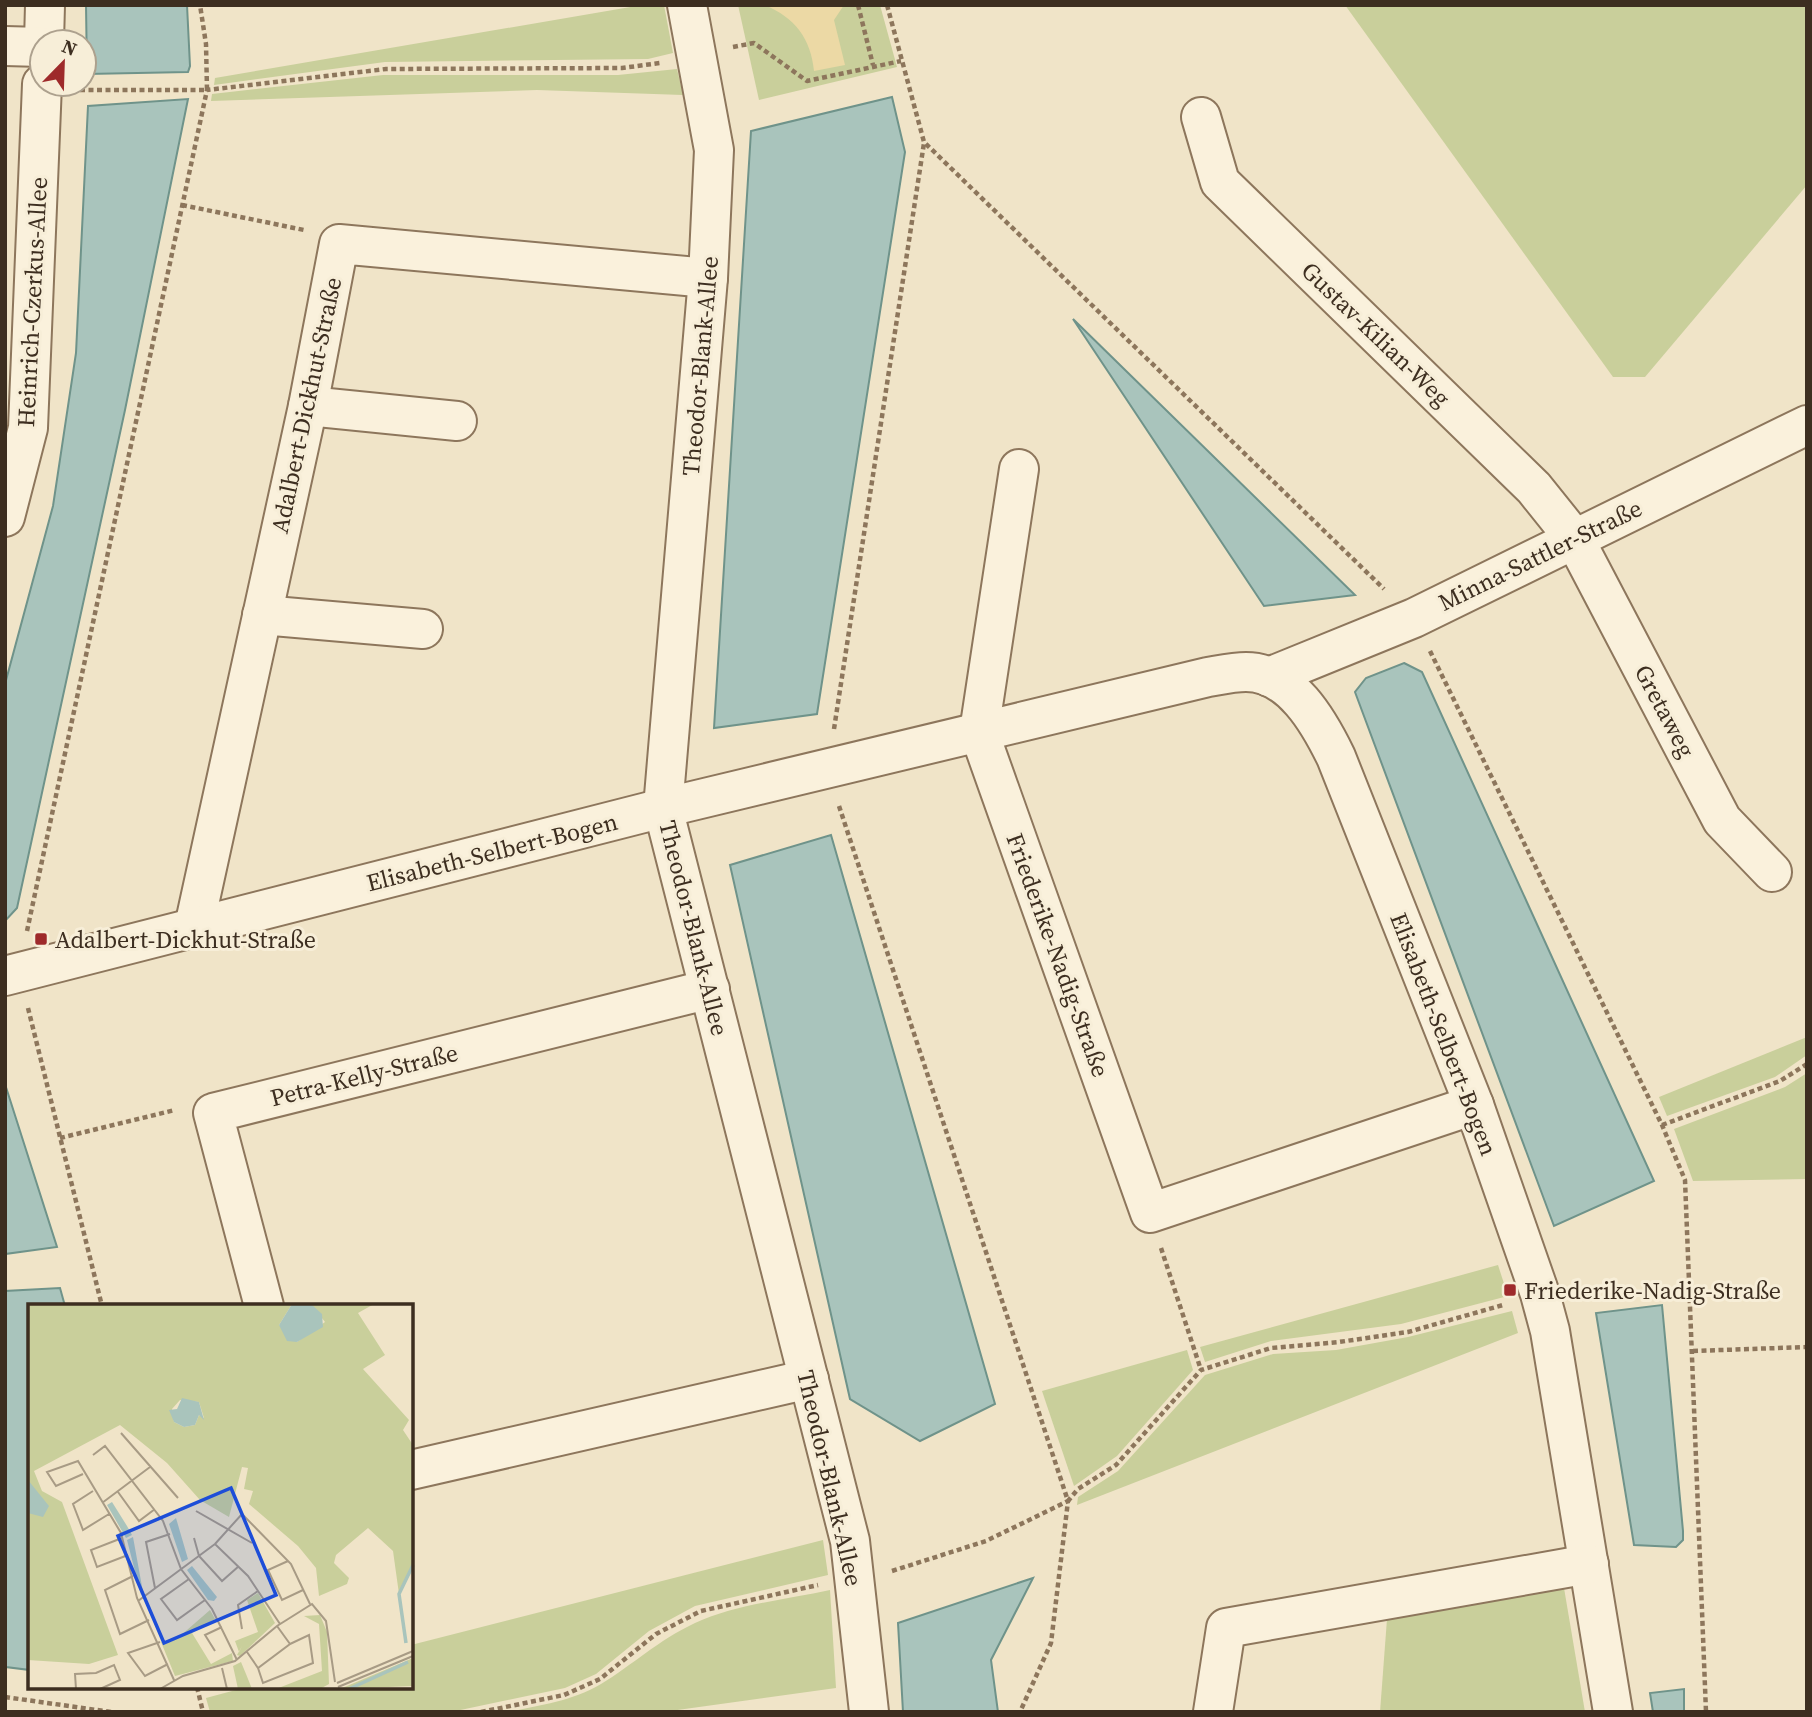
<svg xmlns="http://www.w3.org/2000/svg" width="1812" height="1717" font-family="'Source Serif 4',serif">
<rect width="100%" height="100%" fill="#f0e4c8"/>
<g fill="#c9cf9b">
<path d="M 642,5 L 664,5 L 673,53 L 648,59 L 385,62 L 214,85 L 215,78 Z"/>
<path d="M 738,5 L 880,5 L 897,67 L 759,100 Z"/>
<path d="M 1345,5 L 1807,5 L 1807,185 L 1645,377 L 1613,377 Z"/>
<path d="M 677,69 L 683,95 L 537,90 L 211,101 L 212,94 L 383,75 L 618,75 Z"/>
<path d="M 1807,1037 L 1807,1055 L 1775,1077 L 1667,1116 L 1659,1097 Z"/>
<path d="M 1807,1073 L 1807,1179 L 1693,1181 L 1674,1129 L 1785,1087 Z"/>
<path d="M 1498,1265 L 1508,1296 L 1401,1324 L 1271,1341 L 1205,1362 L 1200,1347 Z"/>
<path d="M 1512,1311 L 1518,1333 L 1077,1505 L 1078,1497 L 1118,1471 L 1205,1375 L 1273,1354 L 1336,1350 L 1408,1337 Z"/>
<path d="M 1187,1350 L 1193,1370 L 1117,1456 L 1074,1486 L 1042,1391 Z"/>
<path d="M 823,1540 L 828,1575 L 695,1606 L 649,1631 L 596,1674 L 565,1688 L 451,1712 L 210,1712 L 206,1698 L 247,1687 L 411,1687 L 411,1645 Z"/>
<path d="M 1564,1588 L 1585,1712 L 1380,1712 L 1387,1619 Z"/>
<path d="M 830,1590 L 836,1688 L 663,1712 L 509,1712 C 540,1705 573,1701 601,1684 C 634,1664 657,1641 695,1623 C 736,1604 785,1600 830,1590 Z"/>
</g>
<path fill="#ecd9a5" d="M 764,5 L 844,5 L 834,20 L 845,65 L 814,71 C 811,39 795,17 764,5 Z"/>
<g fill="#a9c4bc" stroke="#6f938a" stroke-width="2">
<path d="M 86,5 L 187,5 L 190,66 L 188,72 L 87,74 Z"/>
<path d="M 892,97 L 905,152 L 817,714 L 714,728 L 751,131 Z"/>
<path d="M 188,99 L 125,410 L 17,908 L 5,921 L 5,684 L 53,506 L 76,353 L 88,106 Z"/>
<path d="M 1073,319 L 1355,595 L 1264,606 Z"/>
<path d="M 1404,663 L 1422,672 L 1654,1181 L 1554,1226 L 1355,692 L 1366,678 Z"/>
<path d="M 831,835 L 995,1404 L 920,1441 L 850,1399 L 730,865 Z"/>
<path d="M 5,1084 L 57,1247 L 5,1254 Z"/>
<path d="M 60,1288 L 65,1306 L 30,1306 L 30,1670 L 6,1667 L 5,1291 Z"/>
<path d="M 1662,1305 L 1683,1531 L 1683,1540 L 1676,1547 L 1634,1545 L 1596,1313 Z"/>
<path d="M 1033,1578 L 991,1660 L 998,1712 L 903,1712 L 898,1623 Z"/>
<path d="M 1684,1689 L 1684,1712 L 1653,1712 L 1650,1693 Z"/>
</g>
<g fill="none" stroke-linecap="round" stroke-linejoin="round">
<g stroke="#8d765c" stroke-width="42">
<g id="minor">
<path d="M 687,5 L 714,150 L 708,278 L 663,808 L 850,1541 L 869,1712"/>
<path d="M 44,42 L 45,5"/>
<path d="M 5,46 L 42,47"/>
<path d="M 1201,117 L 1220,182 L 1534,488 L 1574,538 L 1722,820 L 1772,872"/>
<path d="M 308,406 L 457,421"/>
<path d="M 1019,469 L 979,732 L 1150,1213 L 1474,1105"/>
<path d="M 5,517 L 28,428 L 42,84"/>
<path d="M 262,615 L 423,629"/>
<path d="M 1269,677 L 1414,618 L 1807,425"/>
<path d="M 194,927 L 308,406 L 339,244 L 708,278"/>
<path d="M 5,976 L 663,808 L 1208,677 C 1220,675 1234,672 1246,672 C 1291,672 1319,722 1336,757 L 1474,1105 L 1540,1294 L 1550,1331 L 1613,1712"/>
<path d="M 264,1306 L 213,1113 L 710,989"/>
<path d="M 411,1470 L 809,1379"/>
<path d="M 1213,1712 L 1226,1628 L 1589,1564"/>
</g>
</g>
<g stroke="#8d765c" stroke-width="4.5" stroke-dasharray="5 3.5" stroke-linecap="butt">
<path d="M 858,5 L 873,65"/>
<path d="M 887,5 L 924,142 L 1384,589"/>
<path d="M 733,47 L 754,43 L 807,81 L 901,61"/>
<path d="M 80,90 L 207,90 L 206,44 L 200,5"/>
<path d="M 182,205 L 304,230"/>
<path d="M 1430,651 L 1662,1125 L 1685,1180 L 1706,1712"/>
<path d="M 834,729 L 924,143"/>
<path d="M 839,806 L 1068,1501 L 1078,1489 L 1116,1465 L 1201,1370 L 1271,1348 L 1339,1342 L 1408,1332 L 1503,1305"/>
<path d="M 27,931 L 207,90 L 386,69 L 622,68 L 660,63"/>
<path d="M 28,1008 L 102,1306"/>
<path d="M 1662,1125 L 1780,1081 L 1807,1064"/>
<path d="M 60,1138 L 175,1110"/>
<path d="M 1161,1248 L 1201,1370"/>
<path d="M 1693,1351 L 1807,1347"/>
<path d="M 892,1571 L 986,1541 L 1068,1501 L 1051,1643 L 1020,1712"/>
<path d="M 197,1687 L 203,1712"/>
<path d="M 5,1697 L 111,1712"/>
<path d="M 481,1712 L 564,1695 L 600,1679 L 656,1634 L 701,1611 L 818,1585"/>
</g>
<use href="#minor" stroke="#faf1dc" stroke-width="38"/>
</g>
<g fill="#9e2a2b" stroke="#f7eed8" stroke-width="2.5">
<rect x="34" y="932" width="14" height="14" rx="3.5"/>
<rect x="1503" y="1283" width="14" height="14" rx="3.5"/>
</g>
<g text-anchor="middle" dominant-baseline="central" stroke-width="6" stroke-linejoin="round" paint-order="stroke">
<g font-size="24" fill="#3d2e20" stroke="#f7eed8">
<text transform="translate(32 302) rotate(-87)">Heinrich-Czerkus-Allee</text>
<text transform="translate(1376 334) rotate(44)">Gustav-Kilian-Weg</text>
<text transform="translate(700 366) rotate(-85)">Theodor-Blank-Allee</text>
<text transform="translate(306 405) rotate(-78)">Adalbert-Dickhut-Straße</text>
<text transform="translate(1540 555) rotate(-26)">Minna-Sattler-Straße</text>
<text transform="translate(1665 711) rotate(62)">Gretaweg</text>
<text transform="translate(492 852) rotate(-14)">Elisabeth-Selbert-Bogen</text>
<text transform="translate(694 928) rotate(76)">Theodor-Blank-Allee</text>
<text transform="translate(1058 955) rotate(70)">Friederike-Nadig-Straße</text>
<text transform="translate(1444 1034) rotate(69)">Elisabeth-Selbert-Bogen</text>
<text transform="translate(364 1075) rotate(-14)">Petra-Kelly-Straße</text>
<text transform="translate(830 1478) rotate(77)">Theodor-Blank-Allee</text>
</g>
<g font-size="24" fill="#3d2e20" stroke="#f7eed8" text-anchor="start">
<text x="55" y="939">Adalbert-Dickhut-Straße</text>
<text x="1524" y="1290">Friederike-Nadig-Straße</text>
</g>
</g>
<g transform="translate(28 1304)">
<rect width="385" height="385" fill="#f0e4c8"/>
<path d="M 0,0 L 264,0 L 251,21 L 269,38 L 297,18 L 283,0 L 346,0 L 330,9 L 357,51 L 335,65 L 381,116 L 375,126 L 385,141 L 385,259 L 371,290 L 365,247 L 340,224 L 308,251 L 306,259 L 321,274 L 319,280 L 291,292 L 288,264 L 270,242 L 221,200 L 225,187 L 216,185 L 220,164 L 214,163 L 201,213 L 172,196 L 139,159 L 92,121 L 6,167 L 14,187 L 34,198 L 90,351 L 61,360 L 0,356 ZM 152,96 L 171,98 L 176,114 L 171,111 L 167,121 L 156,123 L 146,118 L 144,105 ZM 230,289 L 247,319 L 212,352 L 209,351 L 214,342 L 211,348 L 207,337 L 230,328 L 219,296 ZM 182,306 L 187,315 L 164,329 L 183,360 L 204,349 L 205,357 L 147,372 L 133,338 L 151,333 ZM 292,311 L 299,328 L 301,380 L 292,385 L 248,385 L 294,367 L 291,320 L 276,312 ZM 385,354 L 385,382 L 312,385 ZM 213,358 L 218,370 L 224,385 L 210,385 L 205,362 Z" fill="#c9cf9b" fill-rule="evenodd"/>
<path d="M 264,0 L 283,0 L 294,10 L 295,23 L 269,38 L 259,37 L 251,21 ZM 154,94 L 171,98 L 176,116 L 171,111 L 167,121 L 156,123 L 146,118 L 141,106 L 149,105 ZM 0,176 L 21,202 L 15,213 L 0,209 ZM 84,198 L 99,222 L 104,231 L 98,234 L 79,201 ZM 148,214 L 160,255 L 154,258 L 141,220 ZM 105,233 L 115,288 L 113,291 L 99,236 ZM 164,262 L 189,293 L 186,297 L 180,296 L 159,266 Z" fill="#a9c4bc"/>
<path fill="none" stroke="#a9c4bc" stroke-width="3.5" d="M 378,339 L 371,290 L 385,261M 321,385 L 380,358"/>
<path fill="none" stroke="#a89b85" stroke-width="2" d="M 93,129 L 150,194M 65,151 L 77,142 L 135,217 L 153,265 L 184,305 L 209,356M 55,170 L 28,182 L 19,168 L 50,157 L 93,229 L 109,294 L 146,376M 65,187 L 45,200 L 55,226 L 81,210M 90,188 L 111,217 L 127,205M 74,199 L 122,163M 168,207 L 224,239M 94,234 L 63,246 L 69,263 L 100,251M 166,234 L 171,252 L 194,277 L 211,262M 187,240 L 214,210 L 263,260 L 282,300M 260,257 L 240,266 L 254,296 L 275,286M 105,272 L 77,286 L 92,330 L 121,316M 161,275 L 133,295 L 149,316 L 177,296M 127,284 L 118,238 L 142,230M 110,297 L 187,240 L 220,272 L 252,320M 214,325 L 210,301 L 230,287M 132,338 L 100,349 L 117,372 L 140,360M 187,347 L 177,331 L 194,323M 219,348 L 230,364 L 262,340 L 249,322M 194,364 L 199,385M 230,364 L 235,379 L 285,359 L 281,331 L 262,340M 309,379 L 385,347M 310,383 L 385,352M 48,385 L 47,370 L 68,369 L 86,361 L 92,376 L 72,385M 132,385 L 155,372 L 207,357 L 249,322 L 284,300 L 298,317 L 307,378"/>
<path fill="#1d4ed8" fill-opacity="0.15" stroke="#1d4ed8" stroke-width="3.5" d="M 203,184 L 248,291 L 136,339 L 90,232 Z"/>
<rect width="385" height="385" fill="none" stroke="#3d2e20" stroke-width="3.5"/>
</g>
<rect width="1812" height="1717" fill="none" stroke="#3d2e20" stroke-width="14"/>
<g transform="translate(63 63) rotate(23)"><circle r="33" fill="#f7eed8" stroke="#ada18e" stroke-width="2"/>
<path d="M0-5L12 26L0 18L-12 26Z" fill="#9e2a2b"/>
<text y="-10" font-size="19" font-weight="bold" text-anchor="middle" fill="#3d2e20">N</text>
</g>
</svg>
